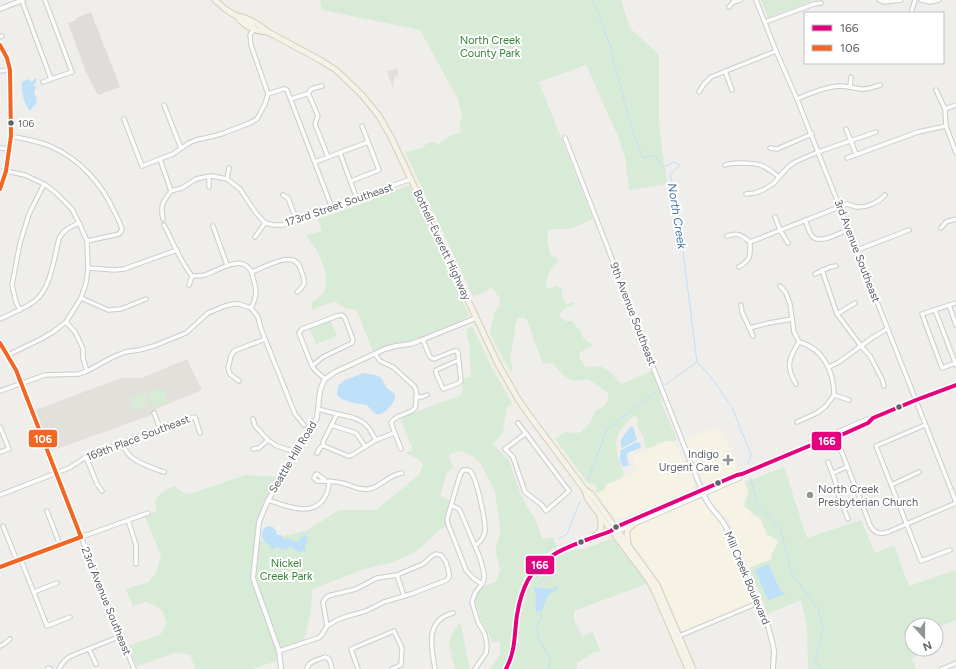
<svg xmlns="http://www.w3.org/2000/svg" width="956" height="669" font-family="Figtree,sans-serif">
<rect width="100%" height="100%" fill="#efeeea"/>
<g fill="#f7f3e4">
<path d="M 715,428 L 723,432 L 747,489 L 742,503 L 744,508 L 747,509 L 750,515 L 759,519 L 766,535 L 776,540 L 777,543 L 770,555 L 771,558 L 749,568 L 727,516 L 724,515 L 711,501 L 710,498 L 711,494 L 702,479 L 685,440 Z"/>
<path d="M 668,441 L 672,442 L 675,442 L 681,456 L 680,456 L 682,458 L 694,485 L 691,490 L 622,519 L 615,517 L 606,505 L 604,506 L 602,502 L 603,501 L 598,495 L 599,493 L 605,489 L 607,485 L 638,471 L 632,456 Z"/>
<path d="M 698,499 L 703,502 L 710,512 L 723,526 L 754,599 L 753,601 L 751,603 L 687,631 L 683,631 L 679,628 L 661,585 L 655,575 L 629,538 L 629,530 L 632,528 Z"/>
</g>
<path fill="#dfddda" d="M 91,12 L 120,87 L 98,95 L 86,72 L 68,23 L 76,20 L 76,18 Z"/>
<g fill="#e2e0da">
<path d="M 397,68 L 399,75 L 395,77 L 394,79 L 393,89 L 387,71 Z"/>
<path d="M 187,359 L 202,390 L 156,409 L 157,413 L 51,451 L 35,410 L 121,378 L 142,378 Z"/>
</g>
<g fill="#d8ebd6">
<path d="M 320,0 L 621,0 L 630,28 L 659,55 L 659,124 L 667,184 L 629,190 L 625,157 L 617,134 L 586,65 L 539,82 L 593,219 L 571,229 L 549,229 L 547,238 L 550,254 L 555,256 L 559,261 C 550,270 547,273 546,286 L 551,289 L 555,286 L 562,288 C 562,294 562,299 566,304 L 575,302 L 574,305 C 567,307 562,308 559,317 L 566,321 L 572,321 L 581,332 L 583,338 L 593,345 L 579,353 L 580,359 L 586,367 L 600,366 L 609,371 L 621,384 L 652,371 L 661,393 L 662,405 L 677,439 C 673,443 672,441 667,441 C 662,441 653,447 648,449 C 645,445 645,444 644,439 C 643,435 640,432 638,427 C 638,424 638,420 637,417 L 635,416 C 609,433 615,451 624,475 L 619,479 L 607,484 L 604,490 L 597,493 L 595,491 L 597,488 L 595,484 L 588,483 L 555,439 L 565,432 L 577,433 L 581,432 L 590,423 L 595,411 L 603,407 L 607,402 L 608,399 L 608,393 L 588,379 C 568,384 565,376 552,363 L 543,364 L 526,318 L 518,318 L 515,325 L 515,332 L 510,358 L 513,369 L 510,371 L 490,333 L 494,312 L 500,306 L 499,297 L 491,287 L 484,293 L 473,296 L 405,152 L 423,148 L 426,144 L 432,142 L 439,144 L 452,135 L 461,132 L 460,121 L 462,115 L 458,99 L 420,30 L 322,10 Z"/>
<path d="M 761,0 L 815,0 L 768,18 Z"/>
<path d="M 409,185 L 469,315 L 468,316 L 463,320 L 432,332 L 420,338 L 412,341 L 391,345 L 373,351 L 356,309 C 345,309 343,308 335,301 L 312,310 C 310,298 317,301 323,293 C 330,284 323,264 319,254 C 315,247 310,241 306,235 L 322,231 L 318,219 L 345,210 Z"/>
<path d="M 330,320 L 337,336 L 316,344 L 309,328 Z"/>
<path d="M 472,326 L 492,368 L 512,403 L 507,407 L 503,428 L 504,431 L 493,444 L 509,460 L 521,495 L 530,512 L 535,518 L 542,539 L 553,537 L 557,547 C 552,550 547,552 543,555 C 522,570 515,600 513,624 C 512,644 514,651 504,669 L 490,669 L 500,655 L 500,642 L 491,642 L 490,636 L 481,620 L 475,600 L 477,594 L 484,586 L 496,582 L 500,570 L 496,552 L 496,547 L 500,533 L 500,527 L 495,491 L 480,463 L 475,458 L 464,452 L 458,451 L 450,454 L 449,459 L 454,468 L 447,472 L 440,496 L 451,501 L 446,517 L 447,526 L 441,529 L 414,553 L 390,563 L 365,569 L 312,589 L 311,612 L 303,644 L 279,651 L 280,660 L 252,669 L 195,669 L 190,654 L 174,653 L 137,666 L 128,646 L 160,635 L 167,624 L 163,612 L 155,605 L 145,602 L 133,606 L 126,589 L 148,582 L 156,573 L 161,556 L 145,516 L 157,511 L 155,501 C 160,493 165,489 174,486 L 182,492 L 190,494 L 245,475 L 282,477 L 259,522 L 256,542 L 306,531 L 339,510 L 376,510 L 419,475 L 423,464 L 416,458 L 405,453 L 413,450 L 401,421 L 403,417 L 461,395 L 464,378 L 471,377 L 469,342 L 467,336 L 467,329 Z"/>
<path d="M 160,388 L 165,391 L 167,402 L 154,408 L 150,399 L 150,393 Z"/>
<path d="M 144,393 L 148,403 L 145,405 L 145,407 L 135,411 L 130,398 Z"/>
<path d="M 784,467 L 807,538 L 861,520 L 875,553 L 894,545 L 909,586 L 956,570 L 956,620 L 939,627 L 941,640 L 936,643 L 936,625 L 912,625 L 912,649 L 927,649 L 912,659 L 916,669 L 808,669 L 807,627 L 801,600 L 768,614 L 749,568 L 772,559 L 771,556 L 779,541 L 768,535 L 760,518 L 744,506 L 749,492 L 745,482 Z"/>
<path d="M 611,539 L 614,540 L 618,546 L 649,583 L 574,611 L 574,620 L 582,636 L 593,632 L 600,651 L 594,652 L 576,664 L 577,669 L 506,669 L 511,659 L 518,608 L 533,571 L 562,550 L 584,549 Z"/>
<path d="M 460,622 L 470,669 L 455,669 L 449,644 L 451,636 Z"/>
</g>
<g fill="#bfe0f9">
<path d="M 35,78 L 36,78 L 37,80 L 34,85 L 36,88 L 34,93 L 37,99 L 36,102 L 37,103 L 32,108 L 31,110 L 30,111 C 24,104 21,91 22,82 L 28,79 L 32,82 Z"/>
<path d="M 363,373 C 368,374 377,374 381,378 C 384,381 384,386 388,389 C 391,392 395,391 395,397 C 395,403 382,417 376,414 C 372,412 370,408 367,405 C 358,404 343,402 337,395 L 338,386 L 343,381 Z"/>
<path d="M 631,426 L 633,427 L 637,440 L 622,448 L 621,447 L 621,439 Z"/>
<path d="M 637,442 L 640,443 L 641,446 L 640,448 C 630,453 623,450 629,464 C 627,467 625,467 622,466 C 620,462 619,455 621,450 Z"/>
<path d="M 267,526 L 273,527 L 275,530 L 276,531 L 277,535 L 281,535 L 284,540 L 288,538 L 296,542 L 299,541 L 301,537 L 306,534 L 308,543 L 305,545 L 306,551 L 302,551 L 299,553 C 297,550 292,549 291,546 C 285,551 283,551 277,546 L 275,548 L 272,549 L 270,547 L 269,545 C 261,541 259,531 267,526 Z"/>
<path d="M 767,564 L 769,565 L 780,590 L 782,592 L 785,593 L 785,595 C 779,595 774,599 768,600 L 767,598 L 755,570 Z"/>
<path d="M 558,585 L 558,589 L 548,595 L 542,610 L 538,612 L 535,609 L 536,598 L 534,588 C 541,586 548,591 555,588 L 556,586 Z"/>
</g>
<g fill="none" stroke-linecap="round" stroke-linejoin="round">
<g stroke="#bfe0f9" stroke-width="1">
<path d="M 593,0 L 613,53 L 613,59 L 633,132 L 643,158 L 655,155 L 663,167 L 674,162 L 680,165 L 670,174 L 678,211 L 697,362 L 711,377 L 732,407 L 751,455 L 748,464"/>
<path d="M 665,385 L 697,362"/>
<path d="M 750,477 L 758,505 L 781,530 L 792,574 L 819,610 L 823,630 L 815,662 L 821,669"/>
<path d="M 588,480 L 607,429 L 656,392"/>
<path d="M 559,539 L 567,534 L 580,501"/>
<path d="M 547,553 L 548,548 L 553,542"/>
<path d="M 539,584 L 550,572 L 549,570 L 553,560"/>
<path d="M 541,611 L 542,619 L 539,622 L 537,625 L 539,641 L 550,657 L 549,669"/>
</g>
<g stroke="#cbcccc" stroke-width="5.5">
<g id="minor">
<path d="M 756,0 L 776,51 L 797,99 L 956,502"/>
<path d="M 879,0 L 884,2 L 901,0"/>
<path d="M 921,0 L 930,2 L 939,0"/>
<path d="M 22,1 L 51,79 L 72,72 L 45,0"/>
<path d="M 729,7 L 733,2 L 740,0"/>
<path d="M 911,13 L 915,0"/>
<path d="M 765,22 L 814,4 L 821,3"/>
<path d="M 254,29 L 250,35 L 251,45 L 268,94"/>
<path d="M 0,37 L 2,36"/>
<path d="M 0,71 L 10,70"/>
<path d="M 725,71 L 732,90"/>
<path d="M 43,82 L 51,79"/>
<path d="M 850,87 L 851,77"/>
<path d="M 936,90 L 945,109 L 946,126 L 956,153"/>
<path d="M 699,92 L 704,84 L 711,77 L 776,51"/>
<path d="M 268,94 L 283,89 L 285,89 L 287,90 L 332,208"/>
<path d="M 308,94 L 311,89 L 322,86"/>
<path d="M 291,99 L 306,94 L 309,95 L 318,116 L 315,124 L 328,157"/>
<path d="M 797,99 C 811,93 825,87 840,86 C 847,86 854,88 861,89 C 868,90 874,87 880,85"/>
<path d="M 164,105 L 181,148"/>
<path d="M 945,109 L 956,105"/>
<path d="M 124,119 L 142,166 L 173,154 L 189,143 L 196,140 L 214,136 L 224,133 L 250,123 L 257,119 L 265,104 L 268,94"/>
<path d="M 846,129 L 856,154"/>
<path d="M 11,136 C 24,139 38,141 50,146 C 80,159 102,184 115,213 C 118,219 121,224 122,230 L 119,234 L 87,241"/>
<path d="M 565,138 L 607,246 L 621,283 L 627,301 L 702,491"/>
<path d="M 0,148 L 10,149"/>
<path d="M 770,148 L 777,149 L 812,134"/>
<path d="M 340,153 L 357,199"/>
<path d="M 847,158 L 918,132 L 946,126"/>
<path d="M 160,159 L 171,191"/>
<path d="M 315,162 L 368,142"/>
<path d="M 725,165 C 730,163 735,163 741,163 C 760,163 764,165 779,177"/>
<path d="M 6,171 L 25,175 L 44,184 L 55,192 L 72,209 L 79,223 L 87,241 L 88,268 L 86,283 L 81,298 L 66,322 L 53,332 L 41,339 L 8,355"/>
<path d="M 227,179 L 229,168"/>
<path d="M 351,181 L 379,170 L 362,126"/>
<path d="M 209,187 L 209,177"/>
<path d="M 171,191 L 182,188 L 196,179 L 205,177 L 212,176 L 227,179 L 240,189 L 256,213 L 265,223"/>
<path d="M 746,194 L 755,193 L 763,190 L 773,184 L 788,167 L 795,162 L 818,152 L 876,132"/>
<path d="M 283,195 L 288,198 L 297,221"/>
<path d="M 775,217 L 780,230 L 788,243"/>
<path d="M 163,219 C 160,205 163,202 171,191"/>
<path d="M 805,220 C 807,225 809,232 812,236 C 819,245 840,233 849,229"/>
<path d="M 265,223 L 274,225 L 283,225 L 411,179"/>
<path d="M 164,225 C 173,242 180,261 192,276"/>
<path d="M 213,226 L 227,265"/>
<path d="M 941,228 L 946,222 L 956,219"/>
<path d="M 727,236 C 738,232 741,235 750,242 C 750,255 752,259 739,267"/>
<path d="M 255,237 L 265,223"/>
<path d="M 750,242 L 847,204 C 850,205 853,206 856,207 C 867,208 879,202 885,195"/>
<path d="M 857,250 L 909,230"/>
<path d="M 88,268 L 115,270 L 124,269 L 177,250"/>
<path d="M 822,270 L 837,314 L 861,346 L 870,356 L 882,379 L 884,386"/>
<path d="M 252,272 C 262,268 287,254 296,262 C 300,265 301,269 302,273 C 306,284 305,285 297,292"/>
<path d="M 815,274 L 830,267 L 836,266"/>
<path d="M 189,285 L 192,276 C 197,276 201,276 205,275 C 214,272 233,260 243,264 C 249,266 252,272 253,278 C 257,290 257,297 251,308 L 258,317 L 261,329 L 295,414 L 304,425"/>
<path d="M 780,286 L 786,293 L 790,304 L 794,332 L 799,342 C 823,348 834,372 834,395"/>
<path d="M 81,298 L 108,310 L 121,309 L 146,299"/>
<path d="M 956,303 L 922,314 L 942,368 L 956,363"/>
<path d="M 741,305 L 742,312 L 753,336"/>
<path d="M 949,305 L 956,325"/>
<path d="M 20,310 L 16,302 L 12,285 L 20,243 L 29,214 L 44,184"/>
<path d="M 935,310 L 956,365"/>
<path d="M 837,314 L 855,303"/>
<path d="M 0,319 C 10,314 28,307 36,300 C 51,287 54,258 59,239 C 63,230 70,227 79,223"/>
<path d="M 66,322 L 75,332 L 80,342 L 83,349 L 83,358 L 87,371"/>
<path d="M 749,328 L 769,323 L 792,319"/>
<path d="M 423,340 L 430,357 L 434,359 L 454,351 L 457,351 L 458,353 L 461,381 L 459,383 L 443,389 L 436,373 L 436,370 L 459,360"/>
<path d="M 375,354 L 380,361 L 393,367 L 414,386 C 417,390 417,394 416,398 C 416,401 416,406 415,408 C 412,414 395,414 391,423 L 401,449"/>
<path d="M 312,366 L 323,357 L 352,343 L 353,340 L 352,337 L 345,318 L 342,315 L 337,316 L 302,329 L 299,333 L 312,366 L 315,370 L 325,379"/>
<path d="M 829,367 L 839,362 L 872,338 L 887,329"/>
<path d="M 239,381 L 230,374 L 228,368 L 231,356 L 234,351 L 265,339"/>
<path d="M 796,384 C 785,366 789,358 799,342"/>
<path d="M 0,391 L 45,375 L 79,374 L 87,371 L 113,357 L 125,352 L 139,350 L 154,346 L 186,333 L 208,313 L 225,306 L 233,304 L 239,304 L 251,308"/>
<path d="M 416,397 L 422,397 L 427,395"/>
<path d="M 318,409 L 337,414 L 323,442 L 324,446 L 348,456 L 352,455 L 376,440 L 394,433"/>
<path d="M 154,413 L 160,428"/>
<path d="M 337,414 C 347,416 360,418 367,426 C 371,430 373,436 376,440"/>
<path d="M 253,419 L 255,426 L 268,440 L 277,446 L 298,453"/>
<path d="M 797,422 L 817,413 L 826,406 L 834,395 L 849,400"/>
<path d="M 518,423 L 569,491 L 546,511 L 542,505 L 525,492 L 513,457 L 505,449 L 526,433"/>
<path d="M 331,425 L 356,433 L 365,446"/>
<path d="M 925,425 L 876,446 L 921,561 L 950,550"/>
<path d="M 0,427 L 9,449 L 0,452"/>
<path d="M 836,437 L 870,525 C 874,533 880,535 888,532 L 956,503"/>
<path d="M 122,443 C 123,446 125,449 127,452 C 133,462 153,468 164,472"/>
<path d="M 253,449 L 259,448 L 268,440"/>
<path d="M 317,453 L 320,448 L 323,445"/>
<path d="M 86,457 L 97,484 L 102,491"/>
<path d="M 828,462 L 835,480 L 838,494 L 848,519"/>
<path d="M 833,473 L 847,467"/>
<path d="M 325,480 L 317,474 L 315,475 L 314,478 L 317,481 C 325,481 333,481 342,483 C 351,485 360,491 369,489 C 381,487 388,475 402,473"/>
<path d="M 891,485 L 919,472"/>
<path d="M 0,495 L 69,468 L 86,457 L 160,428 L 195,417 L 200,433"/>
<path d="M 268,500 C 286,506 316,520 327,493 C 328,490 329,485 329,481"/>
<path d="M 451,505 L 459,509 L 461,513 L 480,558 L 484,573 L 484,579 L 482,584 L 475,593 L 472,602 L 478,622 L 485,634 L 487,646 L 486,653 L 475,669"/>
<path d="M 843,506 L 860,500"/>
<path d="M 47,511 L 60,545"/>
<path d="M 128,520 L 136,545 L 136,564"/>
<path d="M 3,526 L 17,561"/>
<path d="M 475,546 C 480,542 484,538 485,531 C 486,522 477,481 472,474 C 471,471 470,471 468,470 L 463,470 L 460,475 L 447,519 L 448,524 L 466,570 L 473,578 L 482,584"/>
<path d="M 21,560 L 47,626 L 70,617"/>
<path d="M 397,575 L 404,596"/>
<path d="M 34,592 L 57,583"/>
<path d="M 679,636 L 758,603"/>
<path d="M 0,646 L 4,644 L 10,639"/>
<path d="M 89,649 L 96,664"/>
<path d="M 279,651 L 318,638 L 321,636 L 327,626 L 337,620 L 348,616 L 366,611 L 384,602 L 411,594 L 447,580 L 449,577 L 449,573 L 446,562 L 441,555 L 436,554 L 432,556 L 423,564 L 397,575 L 377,578 L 356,589 L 328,596 L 325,599 L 323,602 L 327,626"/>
<path d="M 48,668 L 50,669"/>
<path d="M 59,669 C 62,663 65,659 71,656 L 121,636"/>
<path d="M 134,669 L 81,537 L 148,513"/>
<path d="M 307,669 C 308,661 318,660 325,657 L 328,658 L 330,661 L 332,669"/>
<path d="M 358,669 L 351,649 L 394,631 L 402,648 L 401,665 L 392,669"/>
<path d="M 435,669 C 431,647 425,620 453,613"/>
<path d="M 942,669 L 956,663"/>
</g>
</g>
<g stroke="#cbcccc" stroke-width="6">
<g id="tertiary">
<path d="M 0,9 L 23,0"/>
<path d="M 0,45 L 7,58 L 10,70 L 11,136 L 6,171 L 0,189"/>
<path d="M 0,343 L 12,362 L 16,370 L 81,537 L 0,567"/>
<path d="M 703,493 C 708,508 719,514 726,527 L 768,626 L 773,645 L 774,652 L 773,669"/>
<path d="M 281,669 L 279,651 L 253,578 L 259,522 L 268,500 L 309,435 L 317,417 L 320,391 L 322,385 L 325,379 L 335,372 L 385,349 L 396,346 L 410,344 L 419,341 L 476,318"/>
</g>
</g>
<g stroke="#cacacb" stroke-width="6">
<g id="secondary">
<path d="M 822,441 L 827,437 L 866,420 L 873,418 L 916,400 L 956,385"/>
<path d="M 615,531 L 624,528 L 739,478 L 742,474"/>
<path d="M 506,669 C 516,651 515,636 517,616 C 524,555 562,550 611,531 L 616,527 L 737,475 L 742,474 L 821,441 L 828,441 L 868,423 L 873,418"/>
</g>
</g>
<g stroke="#d7ceb8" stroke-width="7">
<g id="primary">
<path d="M 215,0 L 225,9 L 238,17"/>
<path d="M 237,16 C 247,17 260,25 268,32 L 320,60 L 336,70 L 362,95 L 379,116 L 391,137 L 498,364 L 518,399 L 529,415 L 585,490 L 587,497 L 593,506 L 648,579 L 655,592 L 688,669"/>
<path d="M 237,16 C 242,26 258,32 268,32"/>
<path d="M 247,22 L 251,24 L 254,29"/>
<path d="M 585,490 L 591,494 L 657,585 L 693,669"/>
<path d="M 590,539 C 600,533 603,530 600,518"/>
<path d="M 628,542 C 626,534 626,529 634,524"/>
</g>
</g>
<use href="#minor" stroke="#fdfcfc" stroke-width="3.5"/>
<use href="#tertiary" stroke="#fdfcfc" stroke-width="4"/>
<use href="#secondary" stroke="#fdfcfc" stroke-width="4.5"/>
<use href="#primary" stroke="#f4f2e9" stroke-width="5"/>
<g stroke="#fff" stroke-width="7">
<path id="bus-1" d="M 506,669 C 516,650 514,635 517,615 C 519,603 522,591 528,580 C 544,551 582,542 611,531 L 616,527 L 737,475 L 742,474 L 821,441 L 828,441 L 868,423 L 873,418 L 916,400 L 956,385"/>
</g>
<g stroke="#fff" stroke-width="7">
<g id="bus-2">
<path d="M 0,45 L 7,58 L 10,70 L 11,136 L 6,171 L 0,189"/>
<path d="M 0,343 L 16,370 L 81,537"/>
<path d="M 0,567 L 81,537"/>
</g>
</g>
<use href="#bus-1" stroke="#e5007d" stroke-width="4"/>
<use href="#bus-2" stroke="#f26522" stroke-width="4"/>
</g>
<g fill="#5f6368" stroke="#fff" stroke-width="1.5">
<circle cx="11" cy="123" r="3.5"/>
<circle cx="899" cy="407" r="3.5"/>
<circle cx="718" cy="483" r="3.5"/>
<circle cx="616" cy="527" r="3.5"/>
<circle cx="581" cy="542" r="3.5"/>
</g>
<g fill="#919496" stroke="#fff" stroke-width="1.5">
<path d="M726 454h4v4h4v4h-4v4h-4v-4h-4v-4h4z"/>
<circle cx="810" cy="495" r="4"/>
</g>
<g text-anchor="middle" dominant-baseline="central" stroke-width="4" stroke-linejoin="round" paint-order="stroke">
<g font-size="10" fill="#5f6368" stroke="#fff" text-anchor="start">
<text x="18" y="123">106</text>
</g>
<g font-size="11" fill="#348238" stroke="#fff">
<text x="490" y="40">North Creek<tspan x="490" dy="13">County Park</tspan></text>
<text x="286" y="563">Nickel<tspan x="286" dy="13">Creek Park</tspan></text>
</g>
<g font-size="11" fill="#5f6368" stroke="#fff">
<text transform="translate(339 205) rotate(-19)">173rd Street Southeast</text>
<text transform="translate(442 245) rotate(65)">Bothell-Everett Highway</text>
<text transform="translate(857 251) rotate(69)">3rd Avenue Southeast</text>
<text transform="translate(633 314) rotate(69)">9th Avenue Southeast</text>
<text transform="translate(138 438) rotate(-21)">169th Place Southeast</text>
<text transform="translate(293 457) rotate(-59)">Seattle Hill Road</text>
<text transform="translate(747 578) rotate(67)">Mill Creek Boulevard</text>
<text transform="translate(106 601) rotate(68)">23rd Avenue Southeast</text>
</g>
<g font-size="11" fill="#5f6368" stroke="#fff" text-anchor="end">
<text x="719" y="454">Indigo<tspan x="719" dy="13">Urgent Care</tspan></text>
<text x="818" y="489" text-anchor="start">North Creek<tspan x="818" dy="13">Presbyterian Church</tspan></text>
</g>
<g font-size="12" font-style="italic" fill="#4174aa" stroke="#fff">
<text transform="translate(677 216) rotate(81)">North Creek</text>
</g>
</g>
<g stroke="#fff" stroke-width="1.5">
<rect x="28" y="429" width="30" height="19" rx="4" fill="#f26522"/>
<rect x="811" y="431" width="31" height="20" rx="4" fill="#e5007d"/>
<rect x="525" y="555" width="30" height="20" rx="4" fill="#e5007d"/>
</g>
<g font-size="11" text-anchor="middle" font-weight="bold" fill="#fff">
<text x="43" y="443">106</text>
<text x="827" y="445">166</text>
<text x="540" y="569">166</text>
</g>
<rect x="804" y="12" width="140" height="52" fill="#ffffff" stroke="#bfc1c3"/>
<rect x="812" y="25" width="20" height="6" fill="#e5007d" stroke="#bfc1c3"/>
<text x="840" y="32" font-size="12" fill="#5f6368">166</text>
<rect x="812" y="45" width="20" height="6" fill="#f26522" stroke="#bfc1c3"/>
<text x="840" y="52" font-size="12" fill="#5f6368">106</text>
<g transform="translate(924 637) rotate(159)"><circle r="19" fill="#ffffff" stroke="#bfc1c3"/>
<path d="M0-3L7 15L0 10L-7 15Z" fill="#919496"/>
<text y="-6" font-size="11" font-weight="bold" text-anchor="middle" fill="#5f6368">N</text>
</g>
</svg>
